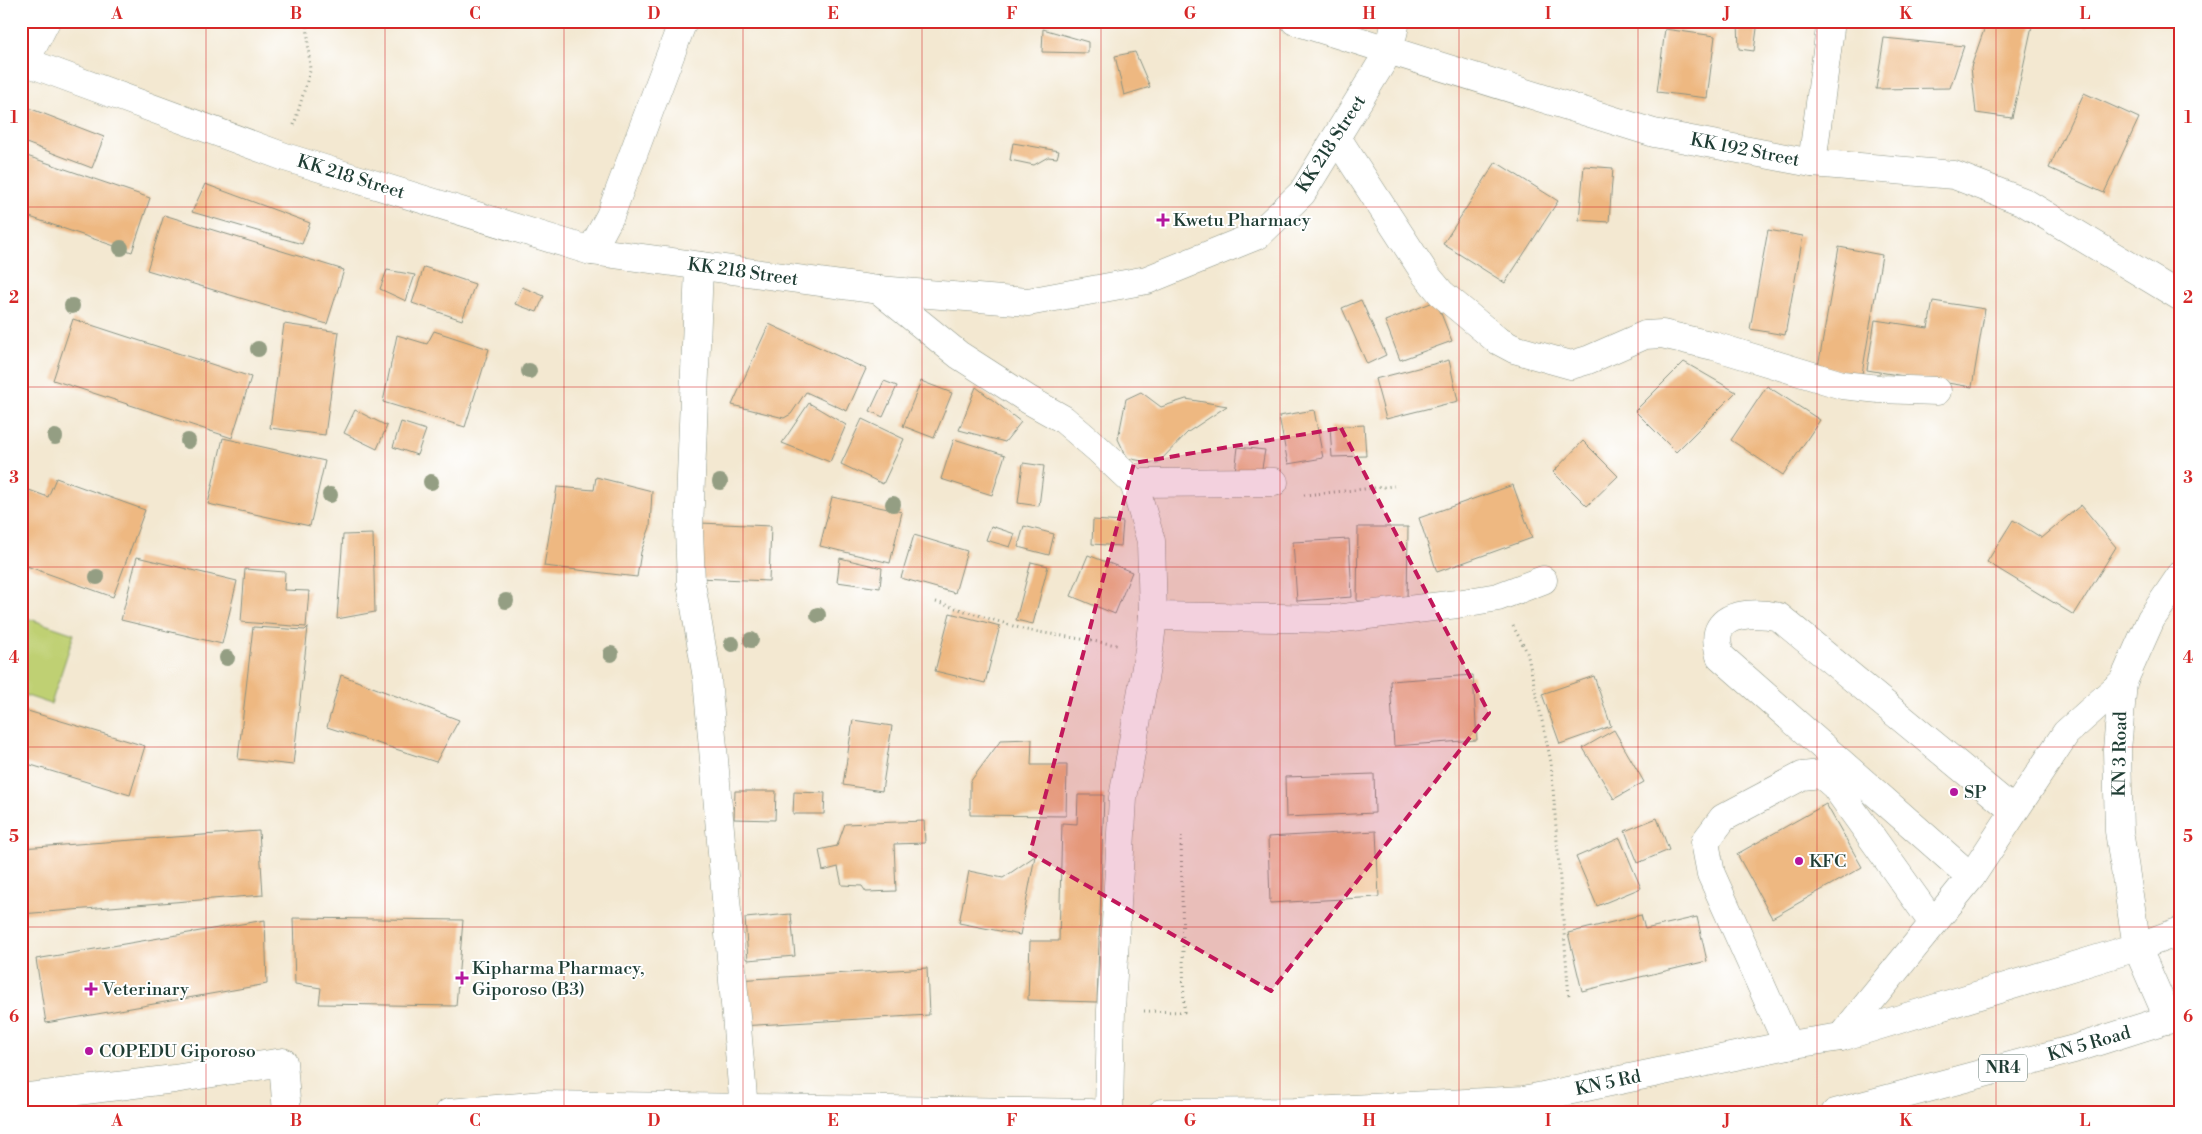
<svg xmlns="http://www.w3.org/2000/svg" width="2202" height="1134" font-family="'Libre Bodoni',serif">
<rect width="100%" height="100%" fill="#fff"/>
<filter id="ink" filterUnits="userSpaceOnUse"><feTurbulence type="fractalNoise" baseFrequency=".02" numOctaves="2"/><feDisplacementMap in="SourceGraphic" scale="10" xChannelSelector="R" yChannelSelector="G"/><feConvolveMatrix kernelMatrix="1 2 1 2 8 2 1 2 1" color-interpolation-filters="sRGB"/></filter>
<filter id="wash" filterUnits="userSpaceOnUse"><feTurbulence type="fractalNoise" baseFrequency=".0096" numOctaves="4" result="noise"/><feDisplacementMap in="SourceGraphic" scale="20" xChannelSelector="R" yChannelSelector="G"/><feGaussianBlur stdDeviation="1.12" result="paint"/><feColorMatrix in="noise" values="0 0 0 0 0 0 0 0 0 0 0 0 0 0 0 0 0 1.4 0 .05"/><feComposite in="paint" operator="in"/></filter>
<g filter="url(#wash)">
<rect width="100%" height="100%" fill="#f3e8d1"/>
<path fill="#bfd073" stroke="#6f8654" d="M 21,616 L 74,634 L 51,704 L 21,694 Z"/>
<g id="blocks">
<g fill="#eeb881">
<path d="M 1015,21 L 1034,21 L 1033,26 Z"/>
<path d="M 1344,21 L 1362,21 L 1361,26 Z"/>
<path d="M 1738,21 L 1758,21 L 1754,51 L 1739,49 Z"/>
<path d="M 1957,21 L 1974,21 L 1973,27 L 1956,24 Z"/>
<path d="M 1987,21 L 2032,26 L 2012,118 L 1976,113 L 1971,67 Z"/>
<path d="M 2074,21 L 2089,21 L 2086,27 Z"/>
<path d="M 1043,29 L 1088,42 L 1088,53 L 1042,52 Z"/>
<path d="M 1665,29 L 1715,36 L 1707,98 L 1657,92 Z"/>
<path d="M 1884,38 L 1964,46 L 1950,88 L 1876,89 Z"/>
<path d="M 1135,52 L 1150,87 L 1124,95 L 1115,56 Z"/>
<path d="M 2084,93 L 2139,118 L 2104,193 L 2049,168 Z"/>
<path d="M 21,105 L 104,137 L 92,168 L 21,141 Z"/>
<path d="M 1013,143 L 1059,151 L 1057,158 L 1048,157 L 1034,165 L 1010,160 Z"/>
<path d="M 21,154 L 150,198 L 132,252 L 21,214 Z"/>
<path d="M 1496,162 L 1558,201 L 1505,283 L 1443,244 Z"/>
<path d="M 1584,166 L 1613,168 L 1609,222 L 1579,220 Z"/>
<path d="M 205,184 L 310,223 L 302,244 L 192,212 Z"/>
<path d="M 164,215 L 344,270 L 327,324 L 147,270 Z"/>
<path d="M 1768,230 L 1803,236 L 1785,335 L 1750,329 Z"/>
<path d="M 1839,247 L 1882,255 L 1862,374 L 1818,367 Z"/>
<path d="M 424,267 L 475,284 L 462,320 L 412,303 Z"/>
<path d="M 387,270 L 415,275 L 406,301 L 380,289 Z"/>
<path d="M 522,287 L 544,296 L 537,312 L 515,304 Z"/>
<path d="M 1361,300 L 1386,355 L 1367,364 L 1342,308 Z"/>
<path d="M 1436,301 L 1452,341 L 1400,360 L 1385,321 Z"/>
<path d="M 1933,301 L 1985,309 L 1972,387 L 1867,370 L 1875,320 L 1928,328 Z"/>
<path d="M 73,319 L 251,377 L 232,438 L 53,380 Z"/>
<path d="M 284,324 L 339,332 L 325,435 L 270,428 Z"/>
<path d="M 769,324 L 866,369 L 847,411 L 806,392 L 791,414 L 784,418 L 732,405 Z"/>
<path d="M 434,331 L 489,349 L 465,427 L 383,402 L 397,335 L 427,344 Z"/>
<path d="M 1449,360 L 1458,401 L 1386,419 L 1375,379 Z"/>
<path d="M 1684,362 L 1736,392 L 1676,452 L 1635,411 Z"/>
<path d="M 884,381 L 897,386 L 883,417 L 870,411 Z"/>
<path d="M 921,381 L 952,393 L 934,438 L 903,426 Z"/>
<path d="M 1767,386 L 1820,420 L 1783,475 L 1731,440 Z"/>
<path d="M 976,387 L 1021,422 L 1005,442 L 959,430 Z"/>
<path d="M 1141,392 L 1161,407 L 1186,399 L 1227,406 L 1188,432 L 1157,464 L 1127,458 L 1118,439 L 1126,399 Z"/>
<path d="M 809,403 L 846,425 L 830,462 L 782,443 Z"/>
<path d="M 355,410 L 387,426 L 377,449 L 344,433 Z"/>
<path d="M 1314,410 L 1323,458 L 1288,464 L 1279,416 Z"/>
<path d="M 862,419 L 904,439 L 883,484 L 841,464 Z"/>
<path d="M 401,422 L 426,430 L 417,455 L 393,447 Z"/>
<path d="M 1364,425 L 1366,456 L 1332,457 L 1330,427 Z"/>
<path d="M 223,438 L 325,461 L 310,526 L 208,504 Z"/>
<path d="M 954,439 L 1005,455 L 992,495 L 941,479 Z"/>
<path d="M 1583,441 L 1618,476 L 1587,506 L 1553,472 Z"/>
<path d="M 1238,447 L 1265,450 L 1261,474 L 1235,472 Z"/>
<path d="M 1023,463 L 1044,466 L 1039,506 L 1018,503 Z"/>
<path d="M 596,477 L 652,491 L 650,527 L 641,552 L 637,577 L 544,566 L 557,487 L 594,490 Z"/>
<path d="M 56,478 L 145,510 L 113,597 L 21,564 L 21,487 L 48,497 Z"/>
<path d="M 1513,485 L 1532,538 L 1437,572 L 1419,518 Z"/>
<path d="M 832,497 L 902,512 L 890,563 L 820,546 Z"/>
<path d="M 2081,505 L 2116,547 L 2074,615 L 1987,562 L 2013,520 L 2042,538 Z"/>
<path d="M 1093,520 L 1123,522 L 1121,546 L 1092,544 Z"/>
<path d="M 700,523 L 771,526 L 769,581 L 698,578 Z"/>
<path d="M 991,526 L 1015,534 L 1010,547 L 986,540 Z"/>
<path d="M 1024,526 L 1054,534 L 1049,555 L 1018,547 Z"/>
<path d="M 1358,527 L 1408,527 L 1407,602 L 1357,601 Z"/>
<path d="M 373,534 L 375,612 L 337,619 L 343,535 Z"/>
<path d="M 914,535 L 967,551 L 955,593 L 901,578 Z"/>
<path d="M 1349,539 L 1352,597 L 1297,601 L 1293,542 Z"/>
<path d="M 1088,555 L 1132,572 L 1115,614 L 1071,596 Z"/>
<path d="M 137,557 L 237,581 L 222,644 L 121,620 Z"/>
<path d="M 840,558 L 882,568 L 880,588 L 837,582 Z"/>
<path d="M 1031,562 L 1048,566 L 1033,624 L 1016,620 Z"/>
<path d="M 245,569 L 285,572 L 284,590 L 309,591 L 306,627 L 241,622 Z"/>
<path d="M 950,613 L 1000,626 L 985,683 L 935,671 Z"/>
<path d="M 253,627 L 305,630 L 308,627 L 293,765 L 238,759 Z"/>
<path d="M 341,675 L 459,720 L 436,762 L 327,727 Z"/>
<path d="M 1473,675 L 1477,740 L 1394,746 L 1390,681 Z"/>
<path d="M 1594,676 L 1611,726 L 1560,744 L 1542,694 Z"/>
<path d="M 21,709 L 145,746 L 130,795 L 21,762 Z"/>
<path d="M 853,720 L 892,726 L 882,791 L 843,785 Z"/>
<path d="M 1614,730 L 1644,782 L 1614,799 L 1583,748 Z"/>
<path d="M 1032,739 L 1031,765 L 1067,765 L 1066,816 L 970,815 L 970,782 L 1001,740 Z"/>
<path d="M 1374,774 L 1375,813 L 1286,817 L 1285,777 Z"/>
<path d="M 735,791 L 776,791 L 775,820 L 734,819 Z"/>
<path d="M 794,792 L 825,793 L 824,814 L 793,814 Z"/>
<path d="M 1078,795 L 1104,795 L 1097,1002 L 1028,1000 L 1030,941 L 1059,941 L 1062,823 L 1077,824 Z"/>
<path d="M 1826,804 L 1862,867 L 1772,918 L 1737,854 Z"/>
<path d="M 1657,818 L 1669,850 L 1638,863 L 1625,831 Z"/>
<path d="M 924,821 L 925,843 L 894,844 L 896,891 L 866,892 L 862,886 L 842,885 L 838,867 L 823,871 L 819,850 L 837,846 L 845,824 Z"/>
<path d="M 259,831 L 263,895 L 21,914 L 21,848 Z"/>
<path d="M 1376,831 L 1379,897 L 1270,903 L 1268,837 Z"/>
<path d="M 1620,838 L 1641,888 L 1597,906 L 1576,857 Z"/>
<path d="M 1035,856 L 1020,935 L 959,923 L 969,871 L 1003,878 Z"/>
<path d="M 791,914 L 795,956 L 748,960 L 745,918 Z"/>
<path d="M 1641,915 L 1645,929 L 1697,917 L 1707,961 L 1582,991 L 1568,933 Z"/>
<path d="M 293,918 L 463,920 L 456,1006 L 319,1004 L 321,988 L 295,984 Z"/>
<path d="M 265,920 L 267,984 L 46,1023 L 36,959 Z"/>
<path d="M 927,968 L 929,1015 L 740,1026 L 737,980 Z"/>
</g>
</g>
</g>
<g filter="url(#ink)">
<use href="#blocks" fill-opacity="0" stroke="#899282" stroke-width="1"/>
<g fill="none" stroke-linecap="round" stroke-linejoin="round">
<g stroke="#899282" stroke-width="29">
<g id="minor">
<path d="M 1295,21 L 1654,133 L 1812,163 L 1954,175 L 2024,202 L 2181,297"/>
<path d="M 21,60 L 285,157 L 591,251 L 879,290 L 1028,302 L 1147,280 L 1258,235 L 1302,193 L 1389,51 L 1396,21"/>
<path d="M 25,62 L 46,21"/>
<path d="M 1337,138 L 1426,275 L 1441,293 L 1497,340 L 1514,349 L 1571,365 L 1588,360 L 1645,335 L 1662,334 L 1714,346 L 1842,385 L 1879,389 L 1937,391"/>
<path d="M 1812,163 L 1831,21"/>
<path d="M 591,251 L 610,216 L 683,21"/>
<path d="M 699,266 L 689,530 L 691,583 L 707,678 L 744,1109"/>
<path d="M 879,290 L 959,355 L 1029,400 L 1063,419 L 1098,449 L 1134,483 L 1151,541 L 1153,616 L 1149,650 L 1123,798 L 1111,1010 L 1109,1113"/>
<path d="M 1134,483 L 1274,482"/>
<path d="M 1153,616 L 1335,619 L 1457,604 L 1498,597 L 1543,580"/>
<path d="M 1971,877 L 1720,656 C 1718,647 1715,636 1720,628 C 1730,611 1763,613 1779,617 L 2014,811"/>
<path d="M 1788,1045 L 1711,874 L 1705,842 L 1723,818 L 1802,776 L 1821,774 L 1835,786 L 1933,923"/>
<path d="M 21,1098 L 174,1079 L 283,1062 L 287,1113"/>
</g>
</g>
<g stroke="#899282" stroke-width="29">
<g id="highway">
<path d="M 2169,1020 L 2137,947 L 2119,831 L 2117,750 L 2123,682 L 2151,619 L 2181,575"/>
<path d="M 1841,1037 L 1971,877 L 2066,733 L 2123,682"/>
<path d="M 449,1113 L 543,1105 L 1091,1113"/>
<path d="M 1162,1113 L 1294,1112 L 1524,1100 L 1788,1045 L 1841,1037 L 2137,947 L 2181,931"/>
<path d="M 1835,1113 L 2074,1049 L 2181,1015"/>
</g>
</g>
<g stroke="#899282" stroke-width="3" stroke-dasharray="1 4" stroke-linecap="butt">
<path d="M 294,125 L 310,71 L 307,21"/>
<path d="M 1304,495 L 1394,486"/>
<path d="M 936,602 L 1026,630 L 1117,645"/>
<path d="M 1513,626 L 1527,652 L 1551,762 L 1569,998"/>
<path d="M 1144,1011 L 1184,1012 L 1181,835"/>
</g>
<use href="#minor" stroke="#fff" stroke-width="28"/>
<use href="#highway" stroke="#fff" stroke-width="28"/>
</g>
<g fill="#949e83">
<circle cx="121" cy="248" r="8"/>
<circle cx="72" cy="306" r="8"/>
<circle cx="258" cy="349" r="8"/>
<circle cx="529" cy="371" r="8"/>
<circle cx="55" cy="437" r="8"/>
<circle cx="188" cy="441" r="8"/>
<circle cx="431" cy="482" r="8"/>
<circle cx="720" cy="482" r="8"/>
<circle cx="330" cy="495" r="8"/>
<circle cx="893" cy="504" r="8"/>
<circle cx="97" cy="577" r="8"/>
<circle cx="506" cy="601" r="8"/>
<circle cx="818" cy="615" r="8"/>
<circle cx="751" cy="640" r="8"/>
<circle cx="732" cy="644" r="8"/>
<circle cx="611" cy="654" r="8"/>
<circle cx="227" cy="658" r="8"/>
</g>
</g>
<path fill="#c2185b" fill-opacity="0.2" stroke="#c2185b" stroke-width="4" stroke-dasharray="10 6" stroke-linejoin="round" d="M 1341,428 L 1489,713 L 1271,991 L 1030,853 L 1134,463 Z"/>
<path fill="none" stroke="#d62828" stroke-width="1" stroke-opacity="0.55" d="M 206,21 L 206,1113M 385,21 L 385,1113M 564,21 L 564,1113M 743,21 L 743,1113M 922,21 L 922,1113M 1101,21 L 1101,1113M 1280,21 L 1280,1113M 1459,21 L 1459,1113M 1638,21 L 1638,1113M 1817,21 L 1817,1113M 1996,21 L 1996,1113M 21,207 L 2181,207M 21,387 L 2181,387M 21,567 L 2181,567M 21,747 L 2181,747M 21,927 L 2181,927"/>
<g fill="#b5179e" stroke="#fff" stroke-width="2">
<path d="M1160.5 212.5h5v5h5v5h-5v5h-5v-5h-5v-5h5z"/>
<circle cx="1954" cy="792" r="5"/>
<circle cx="1799" cy="861" r="5"/>
<path d="M459.5 970.5h5v5h5v5h-5v5h-5v-5h-5v-5h5z"/>
<path d="M88.5 981.5h5v5h5v5h-5v5h-5v-5h-5v-5h5z"/>
<circle cx="89" cy="1051" r="5"/>
</g>
<g text-anchor="middle" dominant-baseline="central" stroke-width="4" stroke-linejoin="round" paint-order="stroke">
<rect fill="#fff" stroke="#627771" stroke-width="1" x="1979" y="1054.5" width="48" height="27" rx="4"/>
<g font-size="16" font-weight="bold" fill="#1f3d34">
<text x="2003" y="1068">NR4</text>
</g>
<g font-size="18" fill="#1f3d34" stroke="#fff">
<text transform="translate(1331 144) rotate(-57)">KK 218 Street</text>
<text transform="translate(1745 150) rotate(11)">KK 192 Street</text>
<text transform="translate(351 177) rotate(17)">KK 218 Street</text>
<text transform="translate(743 272) rotate(8)">KK 218 Street</text>
<text transform="translate(2120 754) rotate(-89)">KN 3 Road</text>
<text transform="translate(2089 1044) rotate(-16)">KN 5 Road</text>
<text transform="translate(1608 1083) rotate(-12)">KN 5 Rd</text>
</g>
<g font-size="18" fill="#1f3d34" stroke="#fff" text-anchor="start">
<text x="1173" y="220">Kwetu Pharmacy</text>
<text x="1964" y="792">SP</text>
<text x="1809" y="861">KFC</text>
<text x="472" y="968">Kipharma Pharmacy,<tspan x="472" dy="21">Giporoso (B3)</tspan></text>
<text x="102" y="989">Veterinary</text>
<text x="99" y="1051">COPEDU Giporoso</text>
</g>
</g>
<rect width="2202" height="1134" fill="none" stroke="#fff" stroke-width="55"/>
<rect x="28" y="28" width="2146" height="1078" fill="none" stroke="#d62828" stroke-width="2"/>
<g font-size="16" text-anchor="middle" font-weight="bold" fill="#d62828">
<text x="117" y="19">A</text>
<text x="296" y="19">B</text>
<text x="475" y="19">C</text>
<text x="654" y="19">D</text>
<text x="833" y="19">E</text>
<text x="1012" y="19">F</text>
<text x="1190" y="19">G</text>
<text x="1369" y="19">H</text>
<text x="1548" y="19">I</text>
<text x="1727" y="19">J</text>
<text x="1906" y="19">K</text>
<text x="2085" y="19">L</text>
<text x="14" y="123">1</text>
<text x="2188" y="123">1</text>
<text x="14" y="303">2</text>
<text x="2188" y="303">2</text>
<text x="14" y="483">3</text>
<text x="2188" y="483">3</text>
<text x="14" y="663">4</text>
<text x="2188" y="663">4</text>
<text x="14" y="842">5</text>
<text x="2188" y="842">5</text>
<text x="14" y="1022">6</text>
<text x="2188" y="1022">6</text>
<text x="117" y="1126">A</text>
<text x="296" y="1126">B</text>
<text x="475" y="1126">C</text>
<text x="654" y="1126">D</text>
<text x="833" y="1126">E</text>
<text x="1012" y="1126">F</text>
<text x="1190" y="1126">G</text>
<text x="1369" y="1126">H</text>
<text x="1548" y="1126">I</text>
<text x="1727" y="1126">J</text>
<text x="1906" y="1126">K</text>
<text x="2085" y="1126">L</text>
</g>
</svg>
